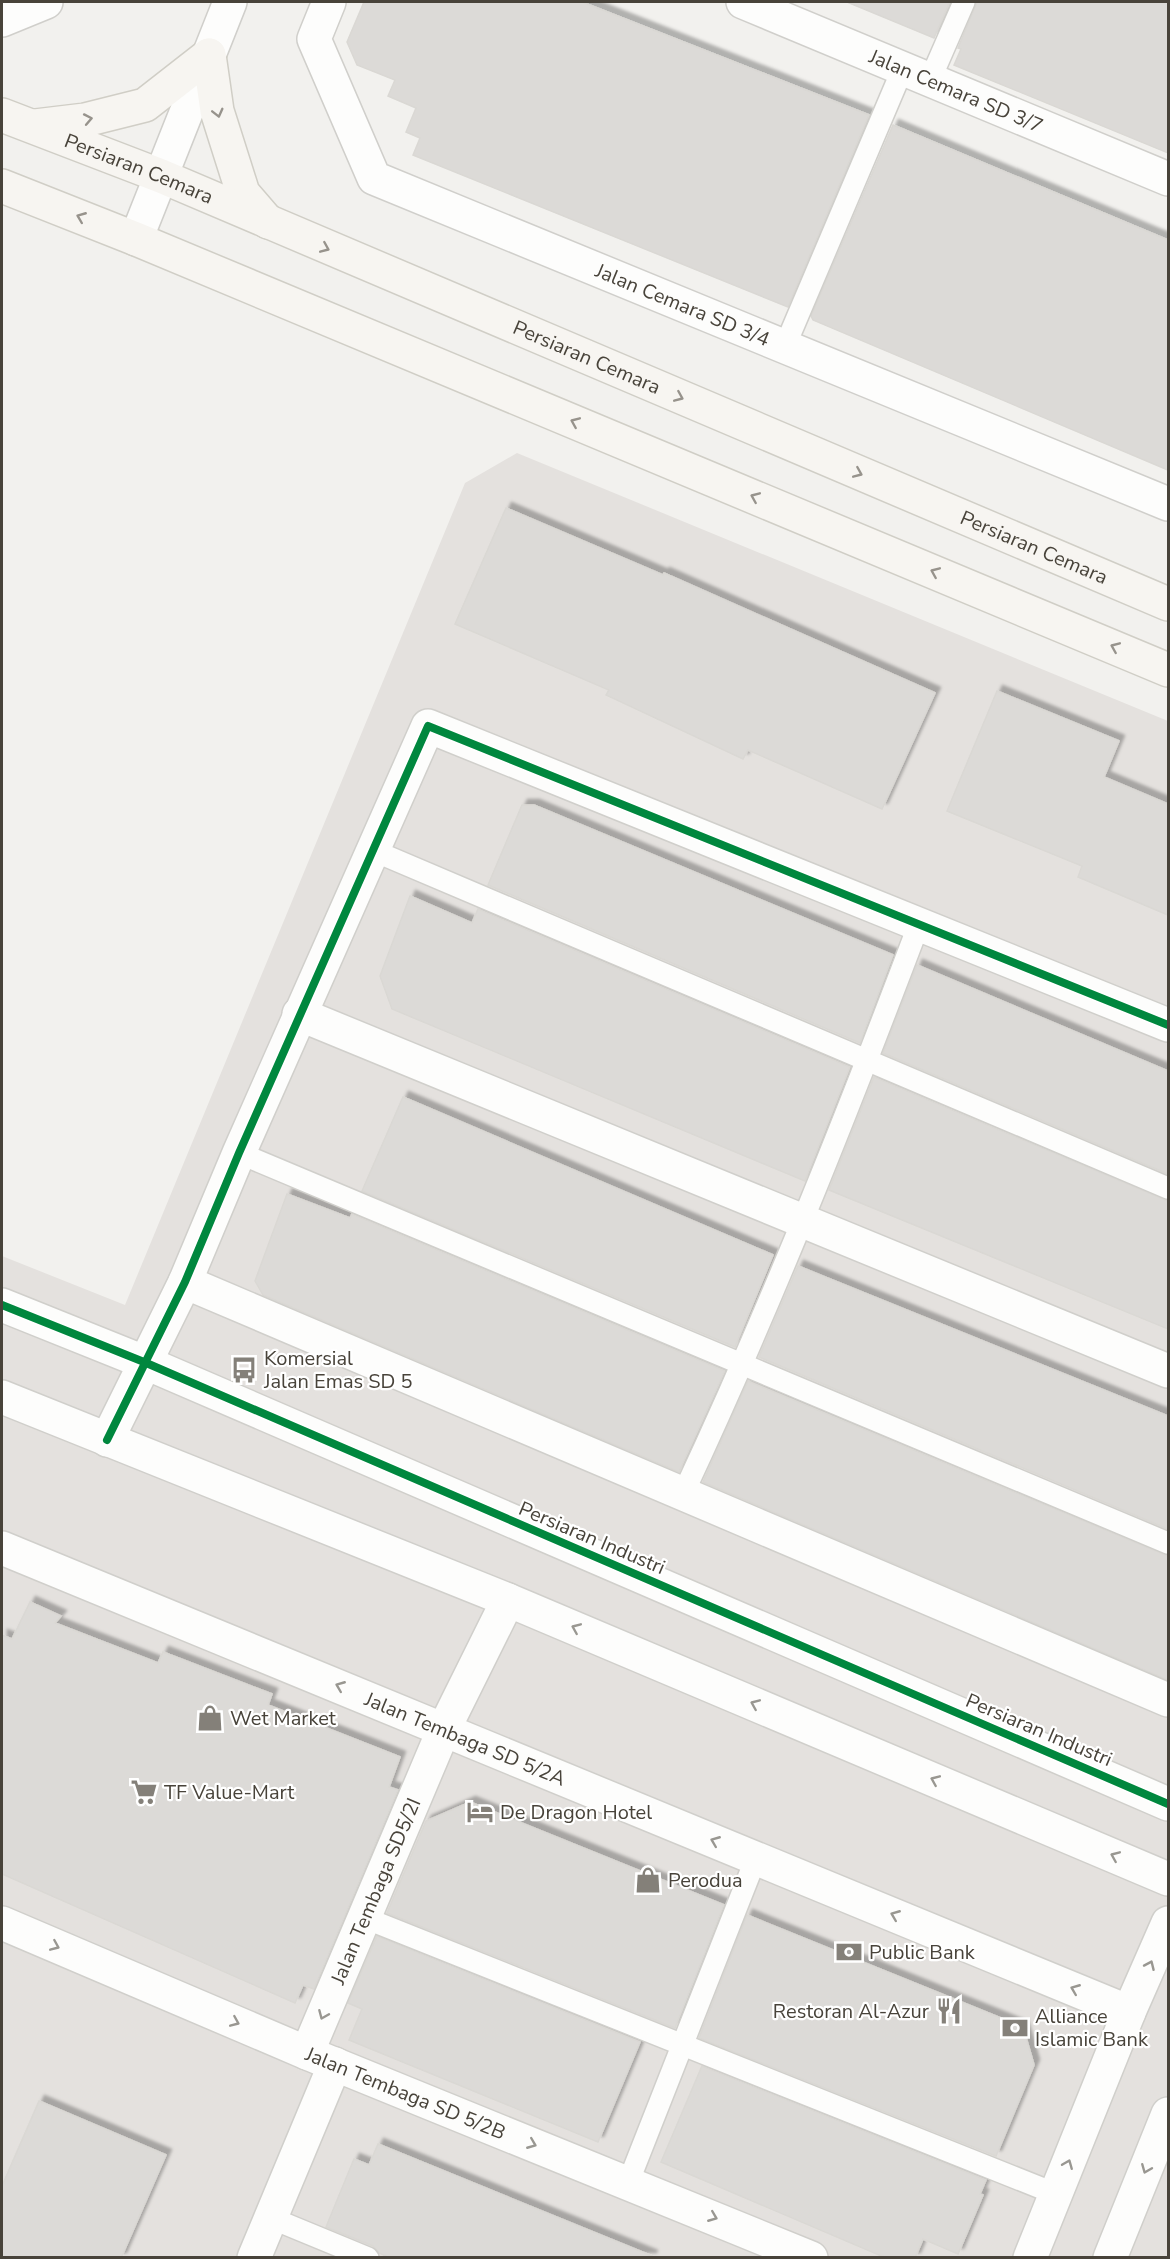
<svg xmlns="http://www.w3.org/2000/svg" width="1170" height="2259" font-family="'Nunito Sans',sans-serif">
<defs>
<filter id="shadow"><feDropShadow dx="5.5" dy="-5.5" stdDeviation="1.5" flood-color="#0004"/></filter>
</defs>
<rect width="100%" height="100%" fill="#f2f1ee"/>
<path fill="#e4e1de" d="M 517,453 L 1168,721 L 1168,2257 L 2,2257 L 2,1256 L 125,1305 L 465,483 Z"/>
<g fill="#dcdad7" stroke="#dad8d4" stroke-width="1.5" filter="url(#shadow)">
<path d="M 364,2 L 582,2 L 869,115 L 788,307 L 413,155 L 420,138 L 406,132 L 416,108 L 388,96 L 395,80 L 357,65 L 347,42 Z"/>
<path d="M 847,2 L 950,2 L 934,38 Z"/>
<path d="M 977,2 L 1168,2 L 1168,153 L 954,65 L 961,49 L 958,48 Z"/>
<path d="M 893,125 L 1168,240 L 1168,470 L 813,320 L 811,316 Z"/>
<path d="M 506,508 L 663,575 L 664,573 L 935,693 L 882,809 L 748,750 L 743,759 L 606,695 L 609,690 L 455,624 Z"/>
<path d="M 997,691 L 1119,741 L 1104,777 L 1168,804 L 1168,915 L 1078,877 L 1082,866 L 947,811 Z"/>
<path d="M 522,805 L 534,805 L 893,955 L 860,1043 L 488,885 Z"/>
<path d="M 410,896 L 472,923 L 478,909 L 850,1067 L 805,1181 L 392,1009 L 380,976 Z"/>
<path d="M 917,965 L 1168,1071 L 1168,1174 L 883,1053 Z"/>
<path d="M 874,1077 L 1168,1201 L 1168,1329 L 829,1190 Z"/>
<path d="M 403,1097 L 773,1255 L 735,1347 L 362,1191 Z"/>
<path d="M 287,1194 L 350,1218 L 352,1214 L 725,1371 L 679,1472 L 263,1295 L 255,1281 Z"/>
<path d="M 798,1266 L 1168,1416 L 1168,1529 L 759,1357 Z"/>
<path d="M 748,1381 L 1168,1556 L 1168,1680 L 703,1482 Z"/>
<path d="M 30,1602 L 61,1616 L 55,1623 L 158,1663 L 163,1652 L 272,1694 L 268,1705 L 400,1757 L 389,1787 L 398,1790 L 314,1989 L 303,1985 L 295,2003 L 2,1874 L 2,1635 L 12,1639 Z"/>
<path d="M 470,1802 L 724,1905 L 675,2028 L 387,1913 L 426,1821 Z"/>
<path d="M 747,1915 L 1023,2027 L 1034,2065 L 996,2156 L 699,2038 Z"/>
<path d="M 377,1936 L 640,2042 L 598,2142 L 349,2040 L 362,2009 L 348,2003 Z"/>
<path d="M 702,2066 L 986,2180 L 980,2194 L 983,2195 L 958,2254 L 923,2239 L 915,2258 L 886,2258 L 661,2162 Z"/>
<path d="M 39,2101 L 166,2155 L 121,2258 L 2,2258 L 2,2186 Z"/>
<path d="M 378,2144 L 652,2256 L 651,2258 L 390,2258 L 379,2253 L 373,2246 L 326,2227 L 354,2159 L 369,2165 Z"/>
</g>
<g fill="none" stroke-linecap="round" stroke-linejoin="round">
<g stroke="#d0cfcb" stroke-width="24">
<g id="service">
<path d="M 930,80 L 964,2"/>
<path d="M 785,346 L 903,68"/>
<path d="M 372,850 L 1168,1188"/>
<path d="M 239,1153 L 1168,1543"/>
<path d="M 683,1494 C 770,1308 846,1117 919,924"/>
<path d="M 365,1918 L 1056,2194"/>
<path d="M 628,2183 L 756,1858"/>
<path d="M 271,2218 L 368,2258"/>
</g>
</g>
<g stroke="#d0cfcb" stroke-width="36">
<g id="minor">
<path id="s1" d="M 329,2 L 314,39 L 374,178 L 1168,504"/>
<path id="s2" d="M 743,2 L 1168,179"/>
<path d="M 2,20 L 46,2"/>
<path d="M 299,1014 L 1168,1371"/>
<path d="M 185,1282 L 1168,1700"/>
<path d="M 107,1440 L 185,1282 L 239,1153 L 428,726 L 1168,1025"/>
<path id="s3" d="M 2,1548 L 1129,2012"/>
<path id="s4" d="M 2,1923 L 307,2053 L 811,2258"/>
<path id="s5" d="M 307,2053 L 444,1729 L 508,1600"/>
<path d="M 254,2258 L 335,2064"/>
<path d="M 1030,2258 L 1129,2012 L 1168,1923"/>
<path d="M 1110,2258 L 1168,2114"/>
</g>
</g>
<g stroke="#d0cfcb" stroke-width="36">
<g id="tertiary">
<path d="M 136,239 L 230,2"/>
<path d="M 2,1305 L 144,1362 L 1168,1804"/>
<path d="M 2,1397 L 508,1600 L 1168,1879"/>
</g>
</g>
<g stroke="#d0cec6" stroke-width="36">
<g id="secondary">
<path d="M 209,55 L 217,111 L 243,193 L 268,222"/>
<path id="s6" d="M 2,115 L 161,176 L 1168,604"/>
<path d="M 35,126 L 85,120 L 145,105 L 209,55"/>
<path d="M 2,186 L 136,239 L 1168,670"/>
</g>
</g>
<use href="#service" stroke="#fdfdfc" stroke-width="21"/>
<use href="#minor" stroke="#fdfdfc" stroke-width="33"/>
<use href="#tertiary" stroke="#fdfdfc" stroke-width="33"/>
<use href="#secondary" stroke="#f7f5f1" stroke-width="33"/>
<g stroke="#fff" stroke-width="11">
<g id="cycleway">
<path d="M 2,1305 L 144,1362 L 1168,1804"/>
<path d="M 107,1440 L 185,1282 L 239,1153 L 428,726 L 1168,1025"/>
</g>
</g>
<use href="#cycleway" stroke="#00873e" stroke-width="8"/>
</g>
<defs><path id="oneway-chevron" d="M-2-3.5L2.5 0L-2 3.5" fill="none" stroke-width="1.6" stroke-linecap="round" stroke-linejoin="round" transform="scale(1.5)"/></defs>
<g stroke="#97938c">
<use href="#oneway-chevron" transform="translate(218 113) rotate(76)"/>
<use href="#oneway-chevron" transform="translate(88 119) rotate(-11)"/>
<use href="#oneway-chevron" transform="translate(81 217) rotate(-158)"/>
<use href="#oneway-chevron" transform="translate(325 248) rotate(23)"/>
<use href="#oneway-chevron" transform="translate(679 397) rotate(23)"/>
<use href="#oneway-chevron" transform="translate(575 422) rotate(-157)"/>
<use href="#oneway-chevron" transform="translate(858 473) rotate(23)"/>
<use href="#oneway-chevron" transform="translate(755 497) rotate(-157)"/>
<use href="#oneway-chevron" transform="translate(935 572) rotate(-157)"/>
<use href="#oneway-chevron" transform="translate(1115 647) rotate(-157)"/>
</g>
<g stroke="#999791">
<use href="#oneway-chevron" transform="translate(576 1628) rotate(-157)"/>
<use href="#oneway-chevron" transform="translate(340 1686) rotate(-158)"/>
<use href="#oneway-chevron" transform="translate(755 1704) rotate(-157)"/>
<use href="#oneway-chevron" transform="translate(935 1780) rotate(-157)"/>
<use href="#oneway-chevron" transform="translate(715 1841) rotate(-158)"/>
<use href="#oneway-chevron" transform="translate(1115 1856) rotate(-157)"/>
<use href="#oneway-chevron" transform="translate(895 1915) rotate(-158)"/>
<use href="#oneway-chevron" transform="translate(55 1946) rotate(23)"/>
<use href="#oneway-chevron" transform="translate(1150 1965) rotate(-66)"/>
<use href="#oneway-chevron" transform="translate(1075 1989) rotate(-158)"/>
<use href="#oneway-chevron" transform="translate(323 2015) rotate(113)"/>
<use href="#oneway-chevron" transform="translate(235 2022) rotate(23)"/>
<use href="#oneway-chevron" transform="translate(532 2144) rotate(22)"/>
<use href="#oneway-chevron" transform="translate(1068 2164) rotate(-68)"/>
<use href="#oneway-chevron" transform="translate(1146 2169) rotate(112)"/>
<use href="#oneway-chevron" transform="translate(713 2217) rotate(22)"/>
</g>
<defs>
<g id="bus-bare" transform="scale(2.07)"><path d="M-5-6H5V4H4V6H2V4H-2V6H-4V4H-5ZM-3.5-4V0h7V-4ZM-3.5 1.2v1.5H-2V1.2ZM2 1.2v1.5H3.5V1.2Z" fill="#848079" stroke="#fff" stroke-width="2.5" paint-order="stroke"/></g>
<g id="shop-bare" transform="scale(2.07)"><path d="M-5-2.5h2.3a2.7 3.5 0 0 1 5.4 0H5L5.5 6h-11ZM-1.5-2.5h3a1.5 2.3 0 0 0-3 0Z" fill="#848079" stroke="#fff" stroke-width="2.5" paint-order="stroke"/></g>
<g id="supermarket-bare" transform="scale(2.07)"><path d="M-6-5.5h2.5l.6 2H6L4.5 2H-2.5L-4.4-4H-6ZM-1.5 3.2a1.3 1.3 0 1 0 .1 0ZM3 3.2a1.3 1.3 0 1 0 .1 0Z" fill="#848079" stroke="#fff" stroke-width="2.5" paint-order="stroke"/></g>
<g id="hotel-bare" transform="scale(2.07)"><path d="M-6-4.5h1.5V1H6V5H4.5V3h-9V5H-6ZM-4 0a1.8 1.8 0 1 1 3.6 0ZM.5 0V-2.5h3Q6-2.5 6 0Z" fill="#848079" stroke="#fff" stroke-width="2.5" paint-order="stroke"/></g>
<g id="bank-bare" transform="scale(2.07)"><path d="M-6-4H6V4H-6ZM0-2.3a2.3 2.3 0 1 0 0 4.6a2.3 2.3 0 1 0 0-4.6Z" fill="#848079" stroke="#fff" stroke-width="2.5" paint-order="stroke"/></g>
<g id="restaurant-bare" transform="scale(2.07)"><path d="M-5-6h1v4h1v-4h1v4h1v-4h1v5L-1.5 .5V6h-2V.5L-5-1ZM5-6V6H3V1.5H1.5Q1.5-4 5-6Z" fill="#848079" stroke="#fff" stroke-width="2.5" paint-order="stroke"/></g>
</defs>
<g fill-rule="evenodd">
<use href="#bus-bare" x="244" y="1370"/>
<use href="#shop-bare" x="210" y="1718"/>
<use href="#supermarket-bare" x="144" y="1792"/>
<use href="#hotel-bare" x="480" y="1812"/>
<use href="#shop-bare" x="648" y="1880"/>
<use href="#bank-bare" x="849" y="1952"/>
<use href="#restaurant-bare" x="949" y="2011"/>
<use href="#bank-bare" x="1015" y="2028"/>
</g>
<g text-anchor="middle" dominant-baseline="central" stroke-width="4.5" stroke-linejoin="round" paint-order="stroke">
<g font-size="20" fill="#48433a" stroke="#fff">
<text stroke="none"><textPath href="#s2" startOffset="231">Jalan Cemara SD 3/7</textPath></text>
<text stroke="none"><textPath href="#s6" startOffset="147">Persiaran Cemara</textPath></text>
<text stroke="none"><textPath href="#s1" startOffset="525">Jalan Cemara SD 3/4</textPath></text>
<text stroke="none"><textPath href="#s6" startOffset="633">Persiaran Cemara</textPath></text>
<text stroke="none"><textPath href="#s6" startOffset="1119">Persiaran Cemara</textPath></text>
<text transform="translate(592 1538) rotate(23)">Persiaran Industri</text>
<text transform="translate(1039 1730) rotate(23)">Persiaran Industri</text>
<text stroke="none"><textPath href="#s3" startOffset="501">Jalan Tembaga SD 5/2A</textPath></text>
<text stroke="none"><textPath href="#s5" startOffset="176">Jalan Tembaga SD5/2I</textPath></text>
<text stroke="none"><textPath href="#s4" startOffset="438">Jalan Tembaga SD 5/2B</textPath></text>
</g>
<g font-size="20" fill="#48433a" stroke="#fff" text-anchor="start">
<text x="264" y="1358">Komersial<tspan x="264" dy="23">Jalan Emas SD 5</tspan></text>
<text x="230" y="1718">Wet Market</text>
<text x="164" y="1792">TF Value-Mart</text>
<text x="500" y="1812">De Dragon Hotel</text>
<text x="668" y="1880">Perodua</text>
<text x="869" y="1952">Public Bank</text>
<text x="929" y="2011" text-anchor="end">Restoran Al-Azur</text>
<text x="1035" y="2016">Alliance<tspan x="1035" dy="23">Islamic Bank</tspan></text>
</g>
</g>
<rect width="1170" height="2259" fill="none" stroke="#48433a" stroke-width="6"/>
</svg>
